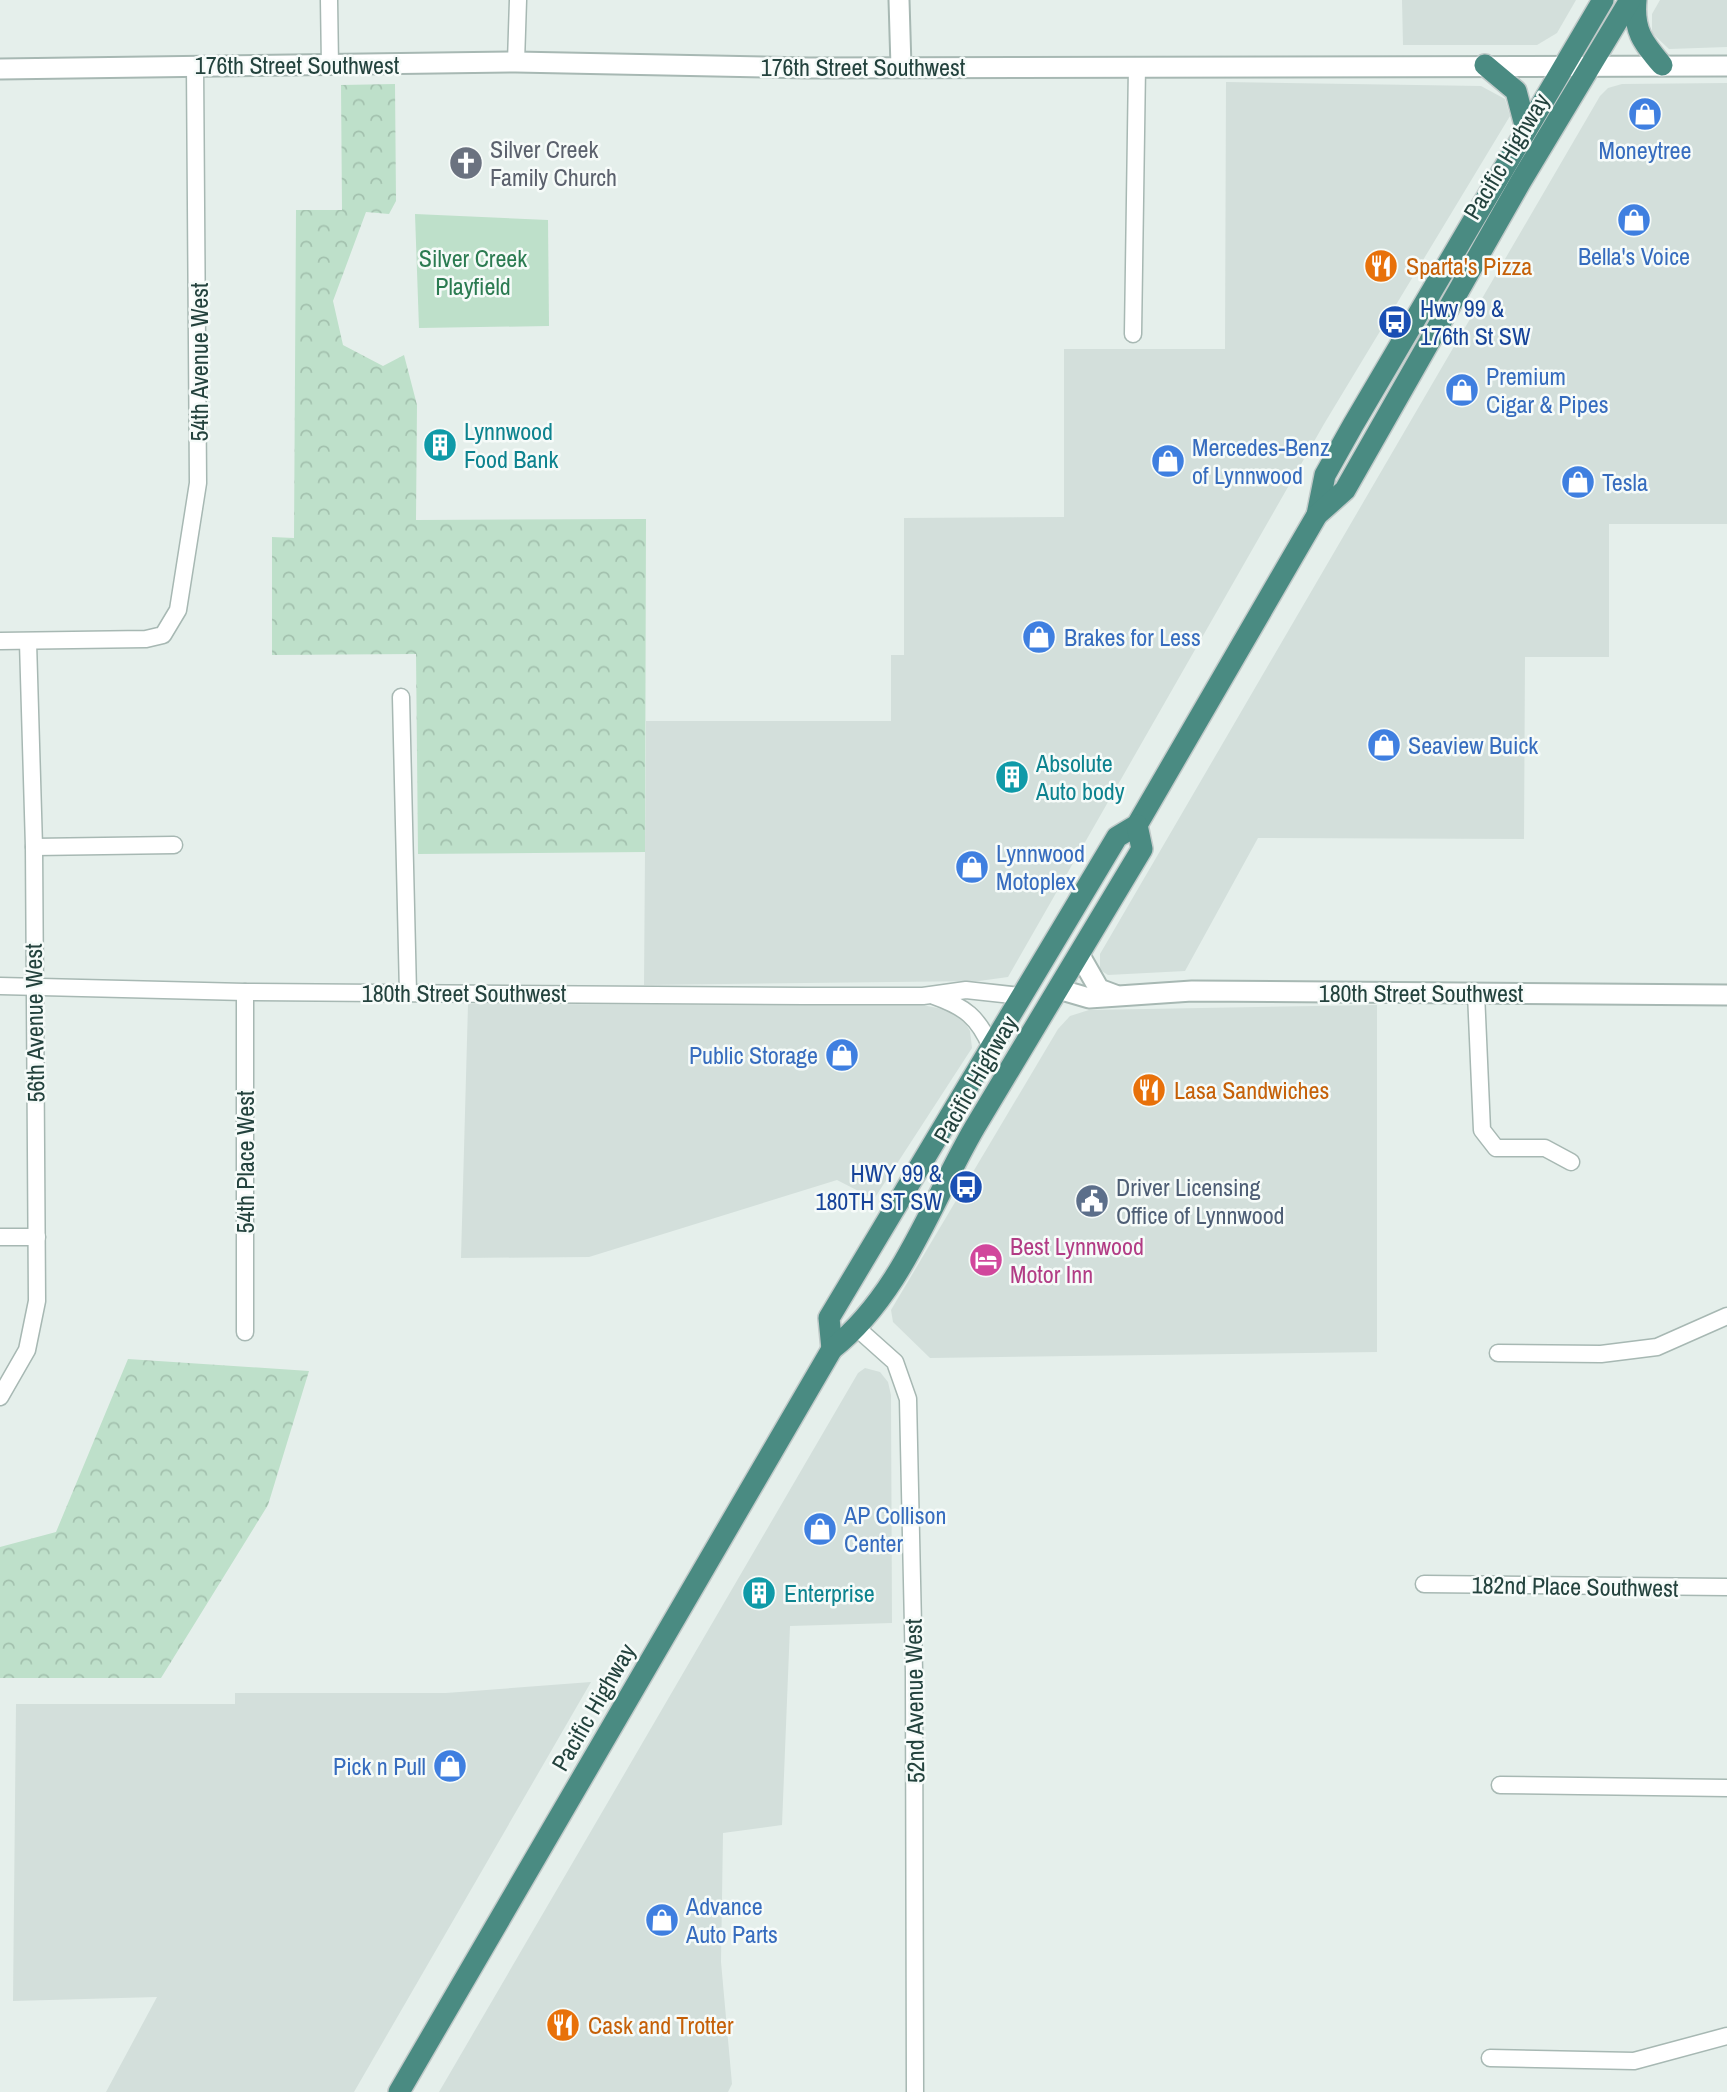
<svg xmlns="http://www.w3.org/2000/svg" width="1727" height="2092" font-family="'Archivo Narrow',sans-serif">
<defs>
<pattern id="forest-crowns" width="20" height="18" patternUnits="userSpaceOnUse" patternTransform="scale(1.75)"><rect width="20" height="18" fill="#bee0ca"/><path d="M2 6a3 3 0 1 1 6 0M12 15a3 3 0 1 1 6 0" fill="none" stroke="#a3c1ae"/></pattern>
</defs>
<rect width="100%" height="100%" fill="#e5efeb"/>
<g fill="#d3dfdb">
<path d="M 1402,0 L 1576,0 L 1557,33 L 1537,45 L 1403,45 Z"/>
<path d="M 1660,0 L 1727,0 L 1727,47 L 1669,49 L 1652,33 L 1652,14 Z"/>
<path d="M 1226,82 L 1481,86 L 1505,99 L 1510,116 L 1324,424 L 1008,977 L 979,981 L 644,985 L 646,721 L 891,721 L 891,655 L 904,655 L 904,518 L 1064,517 L 1064,349 L 1225,349 Z"/>
<path d="M 1727,83 L 1727,524 L 1609,524 L 1609,657 L 1525,657 L 1524,839 L 1258,838 L 1185,971 L 1108,975 L 1100,970 L 1100,954 L 1600,96 L 1608,88 L 1622,84 Z"/>
<path d="M 468,1004 L 922,1005 L 948,1010 L 964,1021 L 970,1031 L 972,1048 L 874,1199 L 837,1180 L 589,1257 L 461,1258 Z"/>
<path d="M 1377,1005 L 1377,1352 L 930,1358 L 893,1322 L 891,1310 L 1058,1029 L 1070,1016 L 1089,1010 Z"/>
<path d="M 865,1368 L 880,1372 L 888,1382 L 891,1395 L 892,1623 L 790,1626 L 782,1825 L 723,1833 L 721,1962 L 732,2084 L 728,2092 L 439,2092 L 858,1373 Z"/>
<path d="M 591,1682 L 354,2092 L 106,2092 L 157,1997 L 13,2001 L 16,1704 L 235,1704 L 235,1693 L 446,1693 Z"/>
</g>
<g fill="url(#forest-crowns)">
<path d="M 395,84 L 396,201 L 389,214 L 366,212 L 333,301 L 343,345 L 383,366 L 404,355 L 417,405 L 416,520 L 646,519 L 645,852 L 418,854 L 416,654 L 272,655 L 272,537 L 294,538 L 296,210 L 342,210 L 341,85 Z"/>
<path d="M 128,1359 L 309,1371 L 268,1505 L 161,1678 L 0,1678 L 0,1547 L 56,1532 Z"/>
</g>
<path fill="#bee0ca" d="M 415,214 L 548,220 L 549,326 L 419,328 Z"/>
<g fill="none" stroke-linecap="round" stroke-linejoin="round">
<g stroke="#a7b8b3" stroke-width="19">
<g id="minor">
<path d="M 329,0 L 330,65"/>
<path d="M 516,62 L 518,0"/>
<path d="M 1133,334 L 1137,66"/>
<path d="M 0,641 L 146,639 L 163,635 L 178,610 L 198,483 L 195,65"/>
<path d="M 401,697 L 408,993"/>
<path d="M 34,847 L 174,845"/>
<path d="M 0,986 L 245,992 L 805,996 L 923,996 L 966,990 L 1021,996"/>
<path d="M 245,992 L 245,1332"/>
<path d="M 1476,993 L 1482,1130 L 1496,1148 L 1545,1148 L 1571,1162"/>
<path d="M 934,996 C 965,1007 978,1017 991,1047"/>
<path d="M 0,1237 L 37,1237"/>
<path d="M 858,1329 L 895,1362 L 908,1399 L 914,1672 L 915,2092"/>
<path d="M 1498,1353 L 1601,1354 L 1657,1347 L 1727,1316"/>
<path d="M 0,1397 L 27,1350 L 37,1301 L 34,847 L 28,642"/>
<path d="M 1424,1584 L 1727,1587"/>
<path d="M 1500,1785 L 1727,1788"/>
<path d="M 1490,2058 L 1634,2061 L 1727,2036"/>
</g>
</g>
<g stroke="#a7b8b3" stroke-width="23">
<g id="tertiary">
<path d="M 899,0 L 901,67"/>
<path d="M 0,69 L 516,62 L 809,68 L 1727,66"/>
<path d="M 1079,954 L 1099,989 L 1115,995"/>
<path d="M 1058,989 L 1089,998 L 1192,991 L 1727,995"/>
</g>
</g>
<g stroke="#c1cac9" stroke-width="24">
<g id="trunk">
<path d="M 1636,0 C 1633,30 1643,43 1662,65"/>
<path d="M 1485,65 L 1516,91 L 1526,129"/>
<path d="M 1317,515 L 1325,475 L 1353,425 L 1603,0"/>
<path d="M 832,1349 L 829,1318 L 1117,837 L 1137,825 L 1317,515 L 1345,490 L 1521,181 L 1630,0"/>
<path d="M 399,2092 L 832,1349 C 902,1294 931,1202 975,1127 C 1030,1034 1087,942 1142,849 L 1137,825"/>
</g>
</g>
<use href="#minor" stroke="#fff" stroke-width="16"/>
<use href="#tertiary" stroke="#fff" stroke-width="19"/>
<use href="#trunk" stroke="#4a8b82" stroke-width="21"/>
</g>
<defs>
<g id="shop-disc" transform="scale(1.75)"><circle r="9.5" fill="#3f7fe0" stroke="#f6fbf9"/><path d="M-5-2.5h2.3a2.7 3.5 0 0 1 5.4 0H5L5.5 6h-11ZM-1.5-2.5h3a1.5 2.3 0 0 0-3 0Z" fill="#fff"/></g>
<g id="church-disc" transform="scale(1.75)"><circle r="9.5" fill="#6b7280" stroke="#f6fbf9"/><path d="M-1.2-6h2.4v3.5h3.3v2.4h-3.3V6h-2.4V-.1h-3.3v-2.4h3.3Z" fill="#fff"/></g>
<g id="restaurant-disc" transform="scale(1.75)"><circle r="9.5" fill="#e8710a" stroke="#f6fbf9"/><path d="M-5-6h1v4h1v-4h1v4h1v-4h1v5L-1.5 .5V6h-2V.5L-5-1ZM5-6V6H3V1.5H1.5Q1.5-4 5-6Z" fill="#fff"/></g>
<g id="bus-disc" transform="scale(1.75)"><circle r="9.5" fill="#1a4fb4" stroke="#f6fbf9"/><path d="M-5-6H5V4H4V6H2V4H-2V6H-4V4H-5ZM-3.5-4V0h7V-4ZM-3.5 1.2v1.5H-2V1.2ZM2 1.2v1.5H3.5V1.2Z" fill="#fff"/></g>
<g id="building-disc" transform="scale(1.75)"><circle r="9.5" fill="#0f9aa8" stroke="#f6fbf9"/><path d="M-4-6H4V6H1V3H-1V6H-4ZM-2.5-4.3h1.7v1.8h-1.7ZM.8-4.3h1.7v1.8H.8ZM-2.5-1h1.7V.8h-1.7ZM.8-1h1.7V.8H.8Z" fill="#fff"/></g>
<g id="civic-disc" transform="scale(1.75)"><circle r="9.5" fill="#5c6f8a" stroke="#f6fbf9"/><path d="M-.6-6.5H3V-4.5H.6V-3L4-1V1h2V6H-6V1h2V-1L-.6-3ZM-1.2 2.5V6h2.4V2.5Z" fill="#fff"/></g>
<g id="hotel-disc" transform="scale(1.75)"><circle r="9.5" fill="#d1479c" stroke="#f6fbf9"/><path d="M-6-4.5h1.5V1H6V5H4.5V3h-9V5H-6ZM-4 0a1.8 1.8 0 1 1 3.6 0ZM.5 0V-2.5h3Q6-2.5 6 0Z" fill="#fff"/></g>
</defs>
<g fill-rule="evenodd">
<use href="#shop-disc" x="1645" y="114"/>
<use href="#church-disc" x="466" y="163"/>
<use href="#shop-disc" x="1634" y="220"/>
<use href="#restaurant-disc" x="1381" y="266"/>
<use href="#bus-disc" x="1395" y="322"/>
<use href="#shop-disc" x="1462" y="390"/>
<use href="#building-disc" x="440" y="445"/>
<use href="#shop-disc" x="1168" y="461"/>
<use href="#shop-disc" x="1578" y="482"/>
<use href="#shop-disc" x="1039" y="637"/>
<use href="#shop-disc" x="1384" y="745"/>
<use href="#building-disc" x="1012" y="777"/>
<use href="#shop-disc" x="972" y="867"/>
<use href="#shop-disc" x="842" y="1055"/>
<use href="#restaurant-disc" x="1149" y="1090"/>
<use href="#bus-disc" x="966" y="1187"/>
<use href="#civic-disc" x="1092" y="1201"/>
<use href="#hotel-disc" x="986" y="1260"/>
<use href="#shop-disc" x="820" y="1529"/>
<use href="#building-disc" x="759" y="1593"/>
<use href="#shop-disc" x="450" y="1766"/>
<use href="#shop-disc" x="662" y="1920"/>
<use href="#restaurant-disc" x="563" y="2025"/>
</g>
<g text-anchor="middle" dominant-baseline="central" stroke-width="5" stroke-linejoin="round" paint-order="stroke">
<g font-size="24" fill="#23423d" stroke="#f6fbf9">
<text x="297" y="65">176th Street Southwest</text>
<text x="863" y="67">176th Street Southwest</text>
<text transform="translate(1506 156) rotate(-59)">Pacific Highway</text>
<text transform="translate(199 362) rotate(-90)">54th Avenue West</text>
<text x="464" y="993">180th Street Southwest</text>
<text x="1421" y="993">180th Street Southwest</text>
<text transform="translate(34 1023) rotate(-91)">56th Avenue West</text>
<text transform="translate(975 1079) rotate(-60)">Pacific Highway</text>
<text transform="translate(245 1162) rotate(-90)">54th Place West</text>
<text transform="translate(1575 1586) rotate(1)">182nd Place Southwest</text>
<text transform="translate(914 1701) rotate(-91)">52nd Avenue West</text>
<text transform="translate(593 1707) rotate(-60)">Pacific Highway</text>
</g>
<g font-size="24" fill="#5b616d" stroke="#f6fbf9" text-anchor="start">
<text x="490" y="149">Silver Creek<tspan x="490" dy="28">Family Church</tspan></text>
</g>
<g font-size="24" fill="#366cbe" stroke="#f6fbf9" text-anchor="start">
<text x="1645" y="150" text-anchor="middle">Moneytree</text>
<text x="1634" y="256" text-anchor="middle">Bella's Voice</text>
<text x="1486" y="376">Premium<tspan x="1486" dy="28">Cigar &amp; Pipes</tspan></text>
<text x="1192" y="447">Mercedes-Benz<tspan x="1192" dy="28">of Lynnwood</tspan></text>
<text x="1602" y="482">Tesla</text>
<text x="1064" y="637">Brakes for Less</text>
<text x="1408" y="745">Seaview Buick</text>
<text x="996" y="853">Lynnwood<tspan x="996" dy="28">Motoplex</tspan></text>
<text x="818" y="1055" text-anchor="end">Public Storage</text>
<text x="844" y="1515">AP Collison<tspan x="844" dy="28">Center</tspan></text>
<text x="426" y="1766" text-anchor="end">Pick n Pull</text>
<text x="686" y="1906">Advance<tspan x="686" dy="28">Auto Parts</tspan></text>
</g>
<g font-size="24" fill="#2b7b51" stroke="#f6fbf9">
<text x="473" y="258">Silver Creek<tspan x="473" dy="28">Playfield</tspan></text>
</g>
<g font-size="24" fill="#c56008" stroke="#f6fbf9" text-anchor="start">
<text x="1406" y="266">Sparta's Pizza</text>
<text x="1174" y="1090">Lasa Sandwiches</text>
<text x="588" y="2025">Cask and Trotter</text>
</g>
<g font-size="24" fill="#164399" stroke="#f6fbf9" text-anchor="start">
<text x="1420" y="308">Hwy 99 &amp;<tspan x="1420" dy="28">176th St SW</tspan></text>
<text x="942" y="1173" text-anchor="end">HWY 99 &amp;<tspan x="942" dy="28">180TH ST SW</tspan></text>
</g>
<g font-size="24" fill="#0d838f" stroke="#f6fbf9" text-anchor="start">
<text x="464" y="431">Lynnwood<tspan x="464" dy="28">Food Bank</tspan></text>
<text x="1036" y="763">Absolute<tspan x="1036" dy="28">Auto body</tspan></text>
<text x="784" y="1593">Enterprise</text>
</g>
<g font-size="24" fill="#4e5e75" stroke="#f6fbf9" text-anchor="start">
<text x="1116" y="1187">Driver Licensing<tspan x="1116" dy="28">Office of Lynnwood</tspan></text>
</g>
<g font-size="24" fill="#b23c85" stroke="#f6fbf9" text-anchor="start">
<text x="1010" y="1246">Best Lynnwood<tspan x="1010" dy="28">Motor Inn</tspan></text>
</g>
</g>
</svg>
